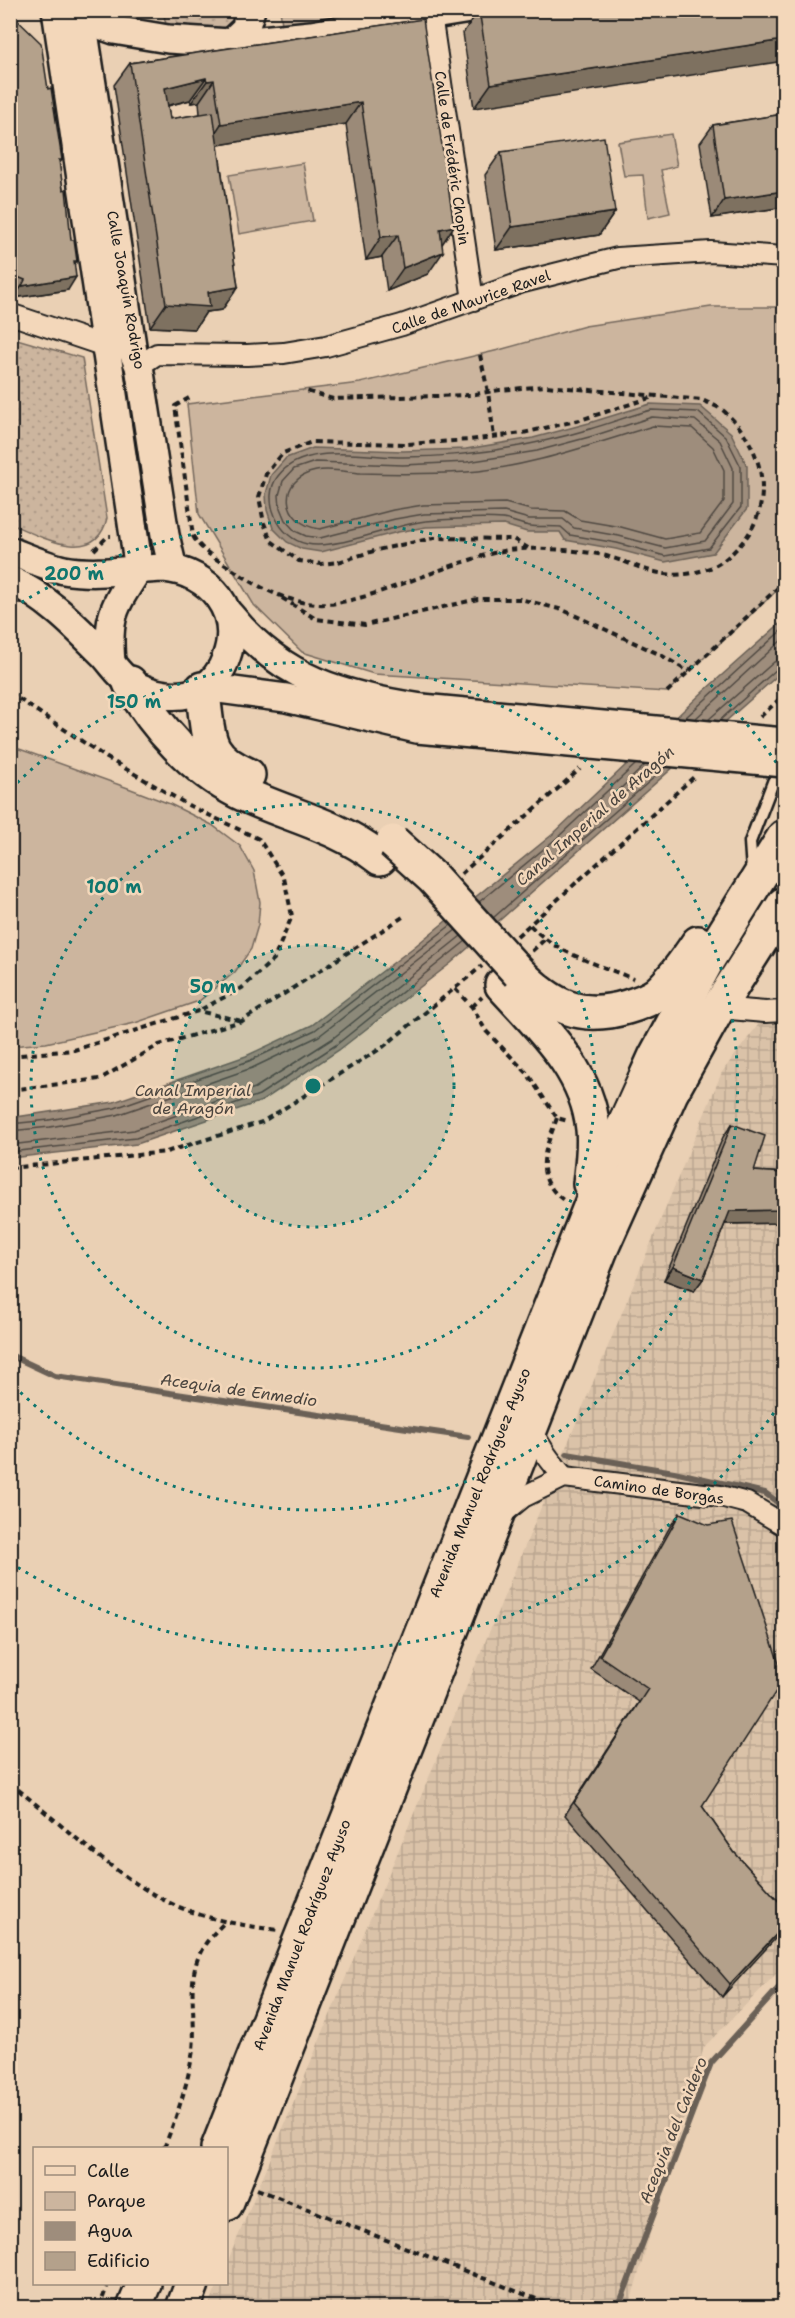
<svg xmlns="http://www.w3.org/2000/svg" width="795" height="2318" font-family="'Shantell Sans',sans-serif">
<defs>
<pattern id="industrial-grid" width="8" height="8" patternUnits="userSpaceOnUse" patternTransform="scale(1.5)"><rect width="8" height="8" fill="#dac2a8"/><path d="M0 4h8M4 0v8" fill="none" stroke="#baa690"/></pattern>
<pattern id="grass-dots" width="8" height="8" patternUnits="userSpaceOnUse" patternTransform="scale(1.5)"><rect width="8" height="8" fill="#ccb59e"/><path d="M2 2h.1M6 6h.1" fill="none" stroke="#af9b88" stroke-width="1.8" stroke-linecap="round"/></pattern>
</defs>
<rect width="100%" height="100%" fill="#ead0b4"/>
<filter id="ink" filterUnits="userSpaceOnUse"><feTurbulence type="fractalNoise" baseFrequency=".0167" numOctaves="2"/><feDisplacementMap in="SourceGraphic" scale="12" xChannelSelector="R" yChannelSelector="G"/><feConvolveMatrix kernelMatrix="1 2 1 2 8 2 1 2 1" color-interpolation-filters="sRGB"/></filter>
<g filter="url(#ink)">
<path fill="url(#industrial-grid)" d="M 784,991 L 784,1966 L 704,2047 L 629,2307 L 208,2308 L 218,2284 L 226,2284 L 227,2263 L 722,1072 Z"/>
<g fill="url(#grass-dots)" stroke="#74685d" stroke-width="1.5">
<path d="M 163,11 L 246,11 L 237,30 L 168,34 Z"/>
<path d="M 10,337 L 82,358 L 107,518 C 96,568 39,536 11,524 Z"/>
</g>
<g fill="#ccb59e" stroke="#74685d" stroke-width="1.5">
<path d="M 280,10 L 415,11 L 283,31 Z"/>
<path d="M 671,134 L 677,166 L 661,170 L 670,213 L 648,218 L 643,175 L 624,176 L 618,142 Z"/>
<path d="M 303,163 L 313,221 L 239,234 L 229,175 Z"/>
<path d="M 711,307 L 784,307 L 784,584 L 667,692 L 374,674 L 302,652 L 254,605 L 199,514 L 187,404 L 360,383 L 499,350 L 585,326 Z"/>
<path d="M 11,746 L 128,788 L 170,804 L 212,825 L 240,846 L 254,871 L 260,902 L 258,925 L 251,949 L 235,972 L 199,1001 L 135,1023 L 46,1043 L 11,1046 Z"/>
</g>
<g fill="#9e8d7c" stroke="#6a6056" stroke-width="1.5">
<path d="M 650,404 L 700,406 L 731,433 L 747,466 L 747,509 L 713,553 L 665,562 L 616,549 L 565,540 L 560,532 L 527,532 L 504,525 L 426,527 L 398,532 L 321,552 L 302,549 L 287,542 L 273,528 L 267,510 L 266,494 L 271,475 L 286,458 L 313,448 L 403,451 L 466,449 L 533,438 L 589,423 Z"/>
<path d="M 784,620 L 784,670 L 451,963 L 339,1050 L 262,1101 L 137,1144 L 11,1158 L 10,1118 L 114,1102 L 246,1056 L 312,1025 L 414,947 L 553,834 L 704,691 Z"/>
</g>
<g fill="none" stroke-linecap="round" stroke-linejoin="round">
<g stroke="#504942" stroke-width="1.5">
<path d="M 651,410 L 698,412 L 726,437 L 741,467 L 741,507 L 709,548 L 665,556 L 617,543 L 570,535 L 561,527 C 551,526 540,527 530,526 C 521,525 512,520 503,519 C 479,517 451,519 426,521 C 391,525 338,550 307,544 C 279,539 260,499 278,476 C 304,442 365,457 403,457 C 467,457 529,447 590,429 C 611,423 631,415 651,410 Z"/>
<path d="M 652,417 L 695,420 L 720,441 L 733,468 L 733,504 L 705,541 L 665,548 L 619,536 L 574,528 L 563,519 L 529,519 L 504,512 L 424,514 L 395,519 L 320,538 L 306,536 L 295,531 L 285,520 L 280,508 L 279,495 L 283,481 L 294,469 L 315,462 L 403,465 L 467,462 L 537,451 L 593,436 Z"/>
<path d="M 653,426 L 692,428 L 713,447 L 724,470 L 724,501 L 700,533 L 665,539 L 621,527 L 580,520 L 565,511 L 531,510 L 505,503 L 423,505 L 393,510 L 320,529 C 281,524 276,479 316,471 C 330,468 347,472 361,473 C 396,474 432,474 467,472 C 531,467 592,444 653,426 Z"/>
<path d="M 685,718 L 784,628"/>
<path d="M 695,719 L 784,638"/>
<path d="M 708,720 L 774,662 L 784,659"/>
<path d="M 719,721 L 778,668 L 784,666"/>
<path d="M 645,765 L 615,794 L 615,798 L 619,798 L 656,766"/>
<path d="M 479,902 L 557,838 L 636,764"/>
<path d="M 493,918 L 666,767"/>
<path d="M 10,1124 L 49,1120 L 115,1108 L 249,1061 L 315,1030 L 451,925"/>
<path d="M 10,1131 L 50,1127 L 117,1115 L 252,1068 L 319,1036 L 456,930"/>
<path d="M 10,1145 L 134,1130 L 255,1088 L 332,1039 L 461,936"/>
<path d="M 10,1152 L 136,1138 L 259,1095 L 336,1045 L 466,941"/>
</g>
<g stroke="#6a6056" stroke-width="6">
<path d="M 10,1355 L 55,1376 L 468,1437"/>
<path d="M 567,1454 L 674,1472 L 765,1493 L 784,1507"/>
<path d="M 618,2308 L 711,2063 L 784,1982"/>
</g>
<g stroke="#1c1c1c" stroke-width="15">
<path id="lane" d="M 752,871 L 750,842 L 773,782 L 783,764"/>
</g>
<g stroke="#1c1c1c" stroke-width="24">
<g id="street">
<path d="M 431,15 L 473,300"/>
<path d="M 10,314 L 105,346"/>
<path d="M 139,366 L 157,354 L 247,355 L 284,353 L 326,346 L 402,325 L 523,282 L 618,258 L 711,252 L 784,257"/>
<path d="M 718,1008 L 765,1012 L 784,1011"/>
<path d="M 531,1427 C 539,1447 550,1461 564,1477"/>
<path d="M 501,1515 L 523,1497 L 564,1477 L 720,1496 L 747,1503 L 784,1525"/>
</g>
</g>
<g stroke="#1c1c1c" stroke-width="32">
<g id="secondary">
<path d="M 56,10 L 139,570"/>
<path d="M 69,14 L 114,30 L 168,39 L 230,43 L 311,35 L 464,10"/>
<path d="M 82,19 L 133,352 L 139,366 L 165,535 L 173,569"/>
<path d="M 230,43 L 245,29 L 251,10"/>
<path d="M 10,551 C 28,558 46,566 64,570 C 97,576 131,569 164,568 C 210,572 243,612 226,658 C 222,670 213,683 201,689 C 179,701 152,695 131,683 C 120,677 112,663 103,654 C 75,626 47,597 10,580"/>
<path d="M 230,615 C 282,680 343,696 422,708"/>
<path d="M 111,662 C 107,617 113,608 137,571"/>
<path d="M 204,687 L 286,698 L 417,729"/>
</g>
</g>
<g stroke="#1c1c1c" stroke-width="38">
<g id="highway">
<path d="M 130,683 C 156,727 193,769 239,792 C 288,816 334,823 380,858"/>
<path d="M 202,689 C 210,731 200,754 248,775"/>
<path d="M 519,973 C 551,1006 580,1021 627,1007 C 637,1004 649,1000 657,994 C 673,980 686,961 698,943"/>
<path d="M 502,985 C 540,1027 587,1069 593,1129 C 595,1147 592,1166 590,1184"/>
<path d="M 218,2148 L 609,1159 L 655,1057 L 708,959 L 784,837"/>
<path d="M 226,2204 L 601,1249 L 671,1093 L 718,1008 L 784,904"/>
<path d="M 134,2308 L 144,2284"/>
<path d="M 183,2308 L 192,2284"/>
</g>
</g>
<g stroke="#1c1c1c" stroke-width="4" stroke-dasharray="6 4.5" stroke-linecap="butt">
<path d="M 480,355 L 488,392 L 494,437"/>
<path d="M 189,398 L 175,406 L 193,536 C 202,553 222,562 238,573 C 262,589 287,602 317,604 C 354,607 426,573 464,562 C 482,556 503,549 521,549 C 546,548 573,550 598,554 C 640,563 660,585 707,569 C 720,565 731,555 740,545 C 777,504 764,448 726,413 C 720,407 710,404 702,400 L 546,386 L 500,390 L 470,395 L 333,399 L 303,390"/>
<path d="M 528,548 L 513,539 L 434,538 L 377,550 L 338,562 L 321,564 L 299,561 L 271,541 L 264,523 L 259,497 L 266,474 L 283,453 L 312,442 L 407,444 L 470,440 L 523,433 L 580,420 L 656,396"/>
<path d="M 94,550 L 108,536 L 111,536"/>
<path d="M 282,598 L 316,619 L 365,625 L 478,599 L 520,599 L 563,610 L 661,655 L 689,672"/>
<path d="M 667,692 L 784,582"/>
<path d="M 10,693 L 107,758 L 190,806 L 259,839 L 284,878 L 292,916 L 274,959 L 242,988 L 198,1011"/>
<path d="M 760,717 L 784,695"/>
<path d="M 10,720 C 17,751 18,775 10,806"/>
<path d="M 461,874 L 580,769"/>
<path d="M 530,925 C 558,955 597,963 633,979"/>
<path d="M 517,936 L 695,776"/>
<path d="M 532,951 L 544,940"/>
<path d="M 455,989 L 472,1007 L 486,1031 L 527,1073 L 557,1118 L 568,1121"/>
<path d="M 472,1007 L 482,997"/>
<path d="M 10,1056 L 74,1050 L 198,1011 L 242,1021"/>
<path d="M 10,1090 L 100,1079 L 159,1045 L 242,1021 L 406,915"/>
<path d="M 557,1118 C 545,1151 531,1177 566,1202"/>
<path d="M 10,1168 L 166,1152 L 262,1122 L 383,1047 L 482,966"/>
<path d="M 10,1783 C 59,1822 106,1868 160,1898 C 195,1917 240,1926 279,1930"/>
<path d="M 164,2148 C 176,2118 187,2087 192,2056 C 199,2018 182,1977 206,1943 C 211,1936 218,1929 224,1923"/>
<path d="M 257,2189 L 559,2308"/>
<path d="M 99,2308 L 108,2284"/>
</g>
<use href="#lane" stroke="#f3d7ba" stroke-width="10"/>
<use href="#street" stroke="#f3d7ba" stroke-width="20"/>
<use href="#secondary" stroke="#f3d7ba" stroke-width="27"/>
<use href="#highway" stroke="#f3d7ba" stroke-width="33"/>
<g stroke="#1c1c1c" stroke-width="32" stroke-linecap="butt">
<g id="secondary-bridge">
<path d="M 422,708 L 784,742"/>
<path d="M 417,729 L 784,763"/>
</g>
</g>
<g stroke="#1c1c1c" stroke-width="38" stroke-linecap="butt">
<path id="highway-bridge" d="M 393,842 L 433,878 L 519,973"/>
</g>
<use href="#secondary-bridge" stroke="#f3d7ba" stroke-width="27"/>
<use href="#highway-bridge" stroke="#f3d7ba" stroke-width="33"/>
</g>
<g fill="#9b8a78" stroke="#1c1c1c" stroke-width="1.5" fill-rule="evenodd">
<path d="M 479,10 L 784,10 L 474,108 L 463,33 Z"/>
<path d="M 10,13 L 48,89 L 62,160 L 59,164 L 71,240 L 77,261 L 74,265 L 68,290 L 13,298 L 16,292 L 10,290 Z"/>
<path d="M 423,19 L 442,244 L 428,274 L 387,291 L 382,257 L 366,260 L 346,124 L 218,145 L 238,287 L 222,310 L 206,312 L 195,329 L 150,327 L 114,85 L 130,63 ZM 190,100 L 191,103 L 199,102 L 200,114 L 170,119 L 168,106 Z"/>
<path d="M 784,114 L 784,207 L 712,218 L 700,143 L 713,125 Z"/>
<path d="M 501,152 L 615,212 L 599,235 L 496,250 L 485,175 Z"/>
<path d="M 784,1037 L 784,1082 L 783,1039 Z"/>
<path d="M 732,1124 L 754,1171 L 784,1173 L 784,1223 L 725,1224 L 703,1279 L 694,1291 L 664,1280 L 723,1137 Z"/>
<path d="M 680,1513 L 702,1806 L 734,1852 L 784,1907 L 722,1997 L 565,1815 L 639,1702 L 591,1669 L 671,1525 Z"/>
</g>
<g fill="#7e7161" stroke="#1c1c1c" stroke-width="1.5">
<path d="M 784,40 L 784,61 L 474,108 L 491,84 Z"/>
<path d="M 206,78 L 190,100 L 149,110 L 165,88 Z"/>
<path d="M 214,80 L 199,102 L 191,103 L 207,81 Z"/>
<path d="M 361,102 L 346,124 L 206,147 L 221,124 Z"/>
<path d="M 784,191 L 784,207 L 712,218 L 724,200 Z"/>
<path d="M 615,212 L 599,235 L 496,250 L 512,227 Z"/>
<path d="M 454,226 L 439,249 L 440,229 Z"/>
<path d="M 398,235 L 382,257 L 366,260 L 381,237 Z"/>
<path d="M 443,252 L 428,274 L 387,291 L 403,268 Z"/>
<path d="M 76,277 L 68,290 L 13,298 L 22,286 Z"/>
<path d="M 238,287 L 222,310 L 206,312 L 195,329 L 150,327 L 166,304 L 208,292 Z"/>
<path d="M 784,1210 L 784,1223 L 721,1224 L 730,1211 Z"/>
<path d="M 673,1267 L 703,1279 L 694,1291 L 664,1280 Z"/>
<path d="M 784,1926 L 784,1929 L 722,1997 L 730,1984 Z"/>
</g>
<g fill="#b4a18b" stroke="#1c1c1c" stroke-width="1.5">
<path d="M 479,10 L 784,10 L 784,40 L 491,84 Z"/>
<path d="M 10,13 L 41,43 L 48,89 L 51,88 L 62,160 L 59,160 L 63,190 L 66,189 L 71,240 L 74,240 L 77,261 L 74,261 L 76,277 L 22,286 L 25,280 L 10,274 Z"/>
<path d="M 423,19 L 454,226 L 440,229 L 443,252 L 403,268 L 398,235 L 381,237 L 361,102 L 221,124 L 214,80 L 207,81 L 206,78 L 165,88 L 170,119 L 213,112 L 238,287 L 208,292 L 210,307 L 166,304 L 130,63 Z"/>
<path d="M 784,114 L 784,191 L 724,200 L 713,125 Z"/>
<path d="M 604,137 L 615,212 L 512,227 L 501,152 Z"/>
<path d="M 732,1124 L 765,1136 L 754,1171 L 784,1173 L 784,1210 L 730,1211 L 703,1279 L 673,1267 Z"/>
<path d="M 680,1513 L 708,1525 L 732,1521 L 784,1679 L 702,1806 L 734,1852 L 784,1907 L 784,1926 L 730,1984 L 574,1803 L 648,1689 L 600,1656 Z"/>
</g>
</g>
<circle cx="313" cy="1086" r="141" fill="#0f766e" fill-opacity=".12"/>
<g fill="none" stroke="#0f766e" stroke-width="3" stroke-dasharray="3 6">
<circle cx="313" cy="1086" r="141"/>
<circle cx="313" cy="1086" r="282"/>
<path d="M11 789A424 424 0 1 1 11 1383"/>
<path d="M784 1398A565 565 0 0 1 14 1565M14 607A565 565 0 0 1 784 774"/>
</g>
<g text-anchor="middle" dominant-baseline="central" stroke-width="5" stroke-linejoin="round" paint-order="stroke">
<g font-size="15" fill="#1c1c1c" stroke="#f3d7ba">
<text transform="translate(452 158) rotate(82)">Calle de Frédéric Chopin</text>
<text transform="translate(126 290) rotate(80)">Calle Joaquín Rodrigo</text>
<text transform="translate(471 302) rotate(-19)">Calle de Maurice Ravel</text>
<text transform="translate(480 1483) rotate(-68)">Avenida Manuel Rodríguez Ayuso</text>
<text transform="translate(659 1490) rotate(8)">Camino de Borgas</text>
<text transform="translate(302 1935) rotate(-69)">Avenida Manuel Rodríguez Ayuso</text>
</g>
<g font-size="16" font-style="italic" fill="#4a443e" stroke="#f3d7ba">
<text transform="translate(595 816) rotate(-41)">Canal Imperial de Aragón</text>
<text x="193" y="1090">Canal Imperial<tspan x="193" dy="18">de Aragón</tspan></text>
<text transform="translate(239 1390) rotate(8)">Acequia de Enmedio</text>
<text transform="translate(673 2130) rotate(-68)">Acequia del Caidero</text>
</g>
</g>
<circle cx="313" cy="1086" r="9" fill="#0f766e" stroke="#f3d7ba" stroke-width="3"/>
<g font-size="18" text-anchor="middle" font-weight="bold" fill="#0f766e" stroke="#f3d7ba" stroke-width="5" stroke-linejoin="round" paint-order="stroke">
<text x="74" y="580">200 m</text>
<text x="134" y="708">150 m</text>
<text x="114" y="893">100 m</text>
<text x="213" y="993">50 m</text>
</g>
<rect width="795" height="2318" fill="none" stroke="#f3d7ba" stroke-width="36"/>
<rect x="18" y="18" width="759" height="2282" fill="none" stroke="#1c1c1c" stroke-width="2" filter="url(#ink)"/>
<rect x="33" y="2147" width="195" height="138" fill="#f3d7ba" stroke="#9d8c7b" stroke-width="1.5"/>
<rect x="45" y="2166" width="30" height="9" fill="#f3d7ba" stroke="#9d8c7b" stroke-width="1.5"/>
<text x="87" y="2177" font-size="18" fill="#1c1c1c">Calle</text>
<rect x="45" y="2192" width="30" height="18" fill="#ccb59e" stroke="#9d8c7b" stroke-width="1.5"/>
<text x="87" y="2207" font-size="18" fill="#1c1c1c">Parque</text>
<rect x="45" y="2222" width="30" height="18" fill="#9e8d7c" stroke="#9d8c7b" stroke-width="1.5"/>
<text x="87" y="2237" font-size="18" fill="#1c1c1c">Agua</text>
<rect x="45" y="2252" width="30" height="18" fill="#b4a18b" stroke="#9d8c7b" stroke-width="1.5"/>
<text x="87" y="2267" font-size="18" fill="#1c1c1c">Edificio</text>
</svg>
